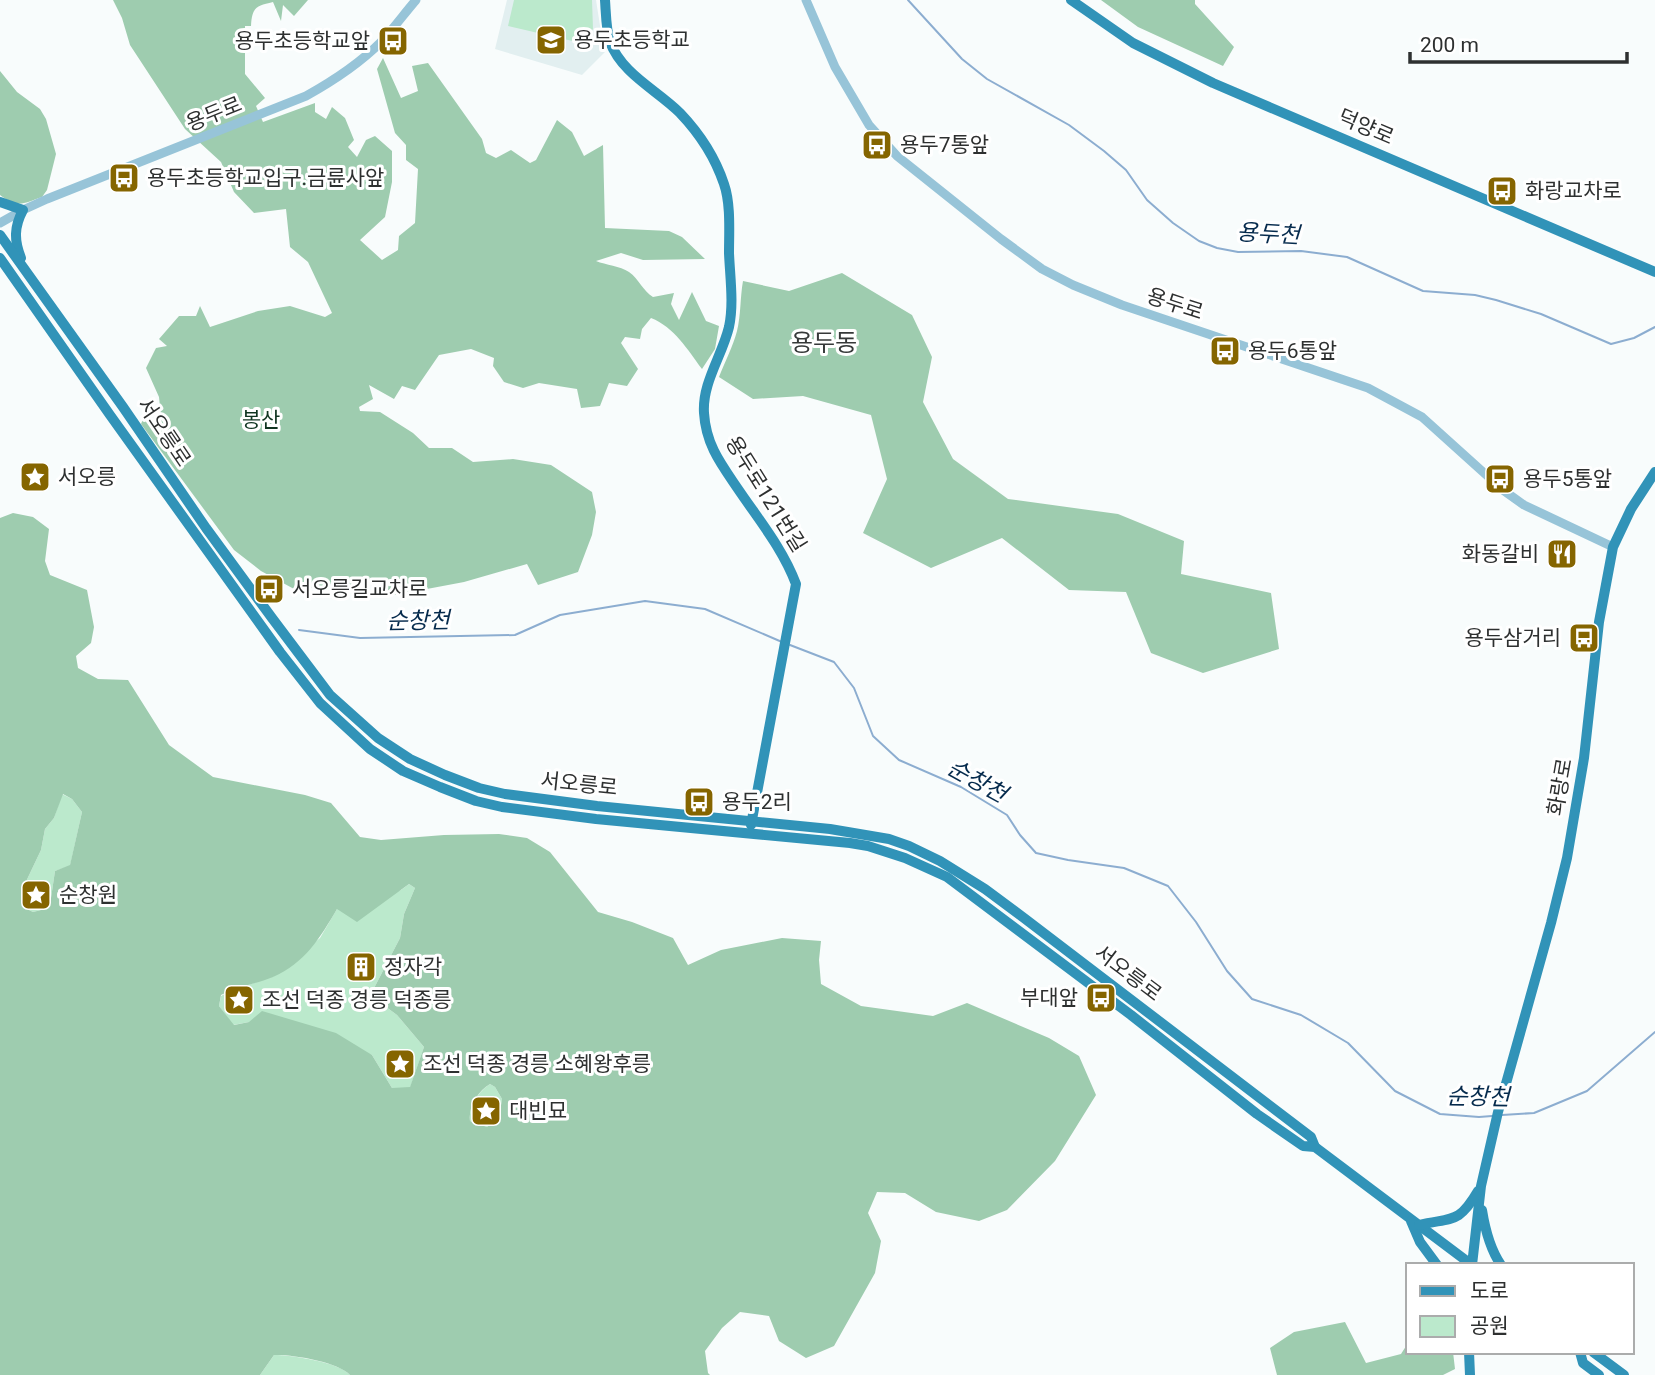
<svg xmlns="http://www.w3.org/2000/svg" width="1655" height="1375" font-family="Roboto,'Noto Sans KR',sans-serif">
<rect width="100%" height="100%" fill="#f8fcfc"/>
<path fill="#e2eff0" d="M 507,0 L 596,0 L 601,32 L 607,50 L 582,75 L 495,49 Z"/>
<g fill="#bbe9cc">
<path d="M 514,0 L 592,0 L 593,29 L 581,43 L 508,26 Z"/>
<path d="M 62,794 L 72,799 L 82,812 L 70,866 L 55,871 L 51,898 L 45,909 L 33,912 L 27,909 L 22,890 L 41,850 L 45,829 L 54,818 Z"/>
<path d="M 409,884 L 415,888 L 404,914 L 400,938 L 372,992 L 374,998 L 397,1015 L 424,1047 L 410,1088 L 392,1088 L 372,1055 L 249,1022 L 233,1025 L 219,1006 L 221,996 L 230,991 L 274,976 L 320,938 L 337,909 L 401,890 Z"/>
<path d="M 490,1084 L 495,1087 L 502,1099 L 499,1119 L 487,1127 L 470,1121 C 468,1107 479,1091 490,1084 Z"/>
<path d="M 274,1355 C 291,1355 339,1362 350,1375 L 260,1375 Z"/>
</g>
<g fill="#9eccaf" fill-rule="evenodd">
<path d="M 113,0 L 308,0 L 294,16 L 283,5 L 281,21 L 273,2 C 256,6 252,7 251,26 L 245,26 L 245,74 L 265,98 L 256,106 L 263,122 L 315,103 L 315,112 L 326,119 L 332,107 L 345,118 L 354,140 L 348,147 L 357,157 L 366,140 L 375,136 L 392,151 L 392,182 L 385,217 L 360,240 L 382,260 L 398,250 L 399,236 L 415,223 L 418,169 L 406,160 L 406,145 L 395,133 L 377,69 L 383,58 L 401,98 L 418,91 L 412,66 L 428,63 L 482,139 L 486,153 L 496,158 L 511,150 L 530,163 L 536,160 L 557,120 L 572,132 L 584,156 L 603,145 L 605,228 L 669,231 L 682,237 L 705,259 L 643,260 L 621,253 L 596,261 C 606,265 620,266 629,272 C 639,279 643,291 653,297 L 674,293 L 671,304 L 679,320 L 692,292 L 706,321 L 719,326 L 715,349 L 702,369 C 688,350 674,327 651,318 L 642,329 L 640,339 L 625,337 L 621,343 L 638,369 L 627,386 L 609,383 L 600,406 L 581,408 L 577,389 L 539,383 L 523,388 L 504,382 L 493,366 L 494,358 L 471,349 L 439,355 L 415,390 L 402,386 L 394,399 L 369,385 L 373,399 L 359,407 L 360,411 L 380,412 L 413,433 L 429,448 L 452,448 L 473,462 L 513,459 L 551,465 L 592,492 L 596,512 L 592,535 L 578,572 L 538,585 L 527,564 L 464,582 L 395,595 L 370,582 L 362,591 L 337,583 L 313,588 L 294,589 L 261,571 L 234,550 L 141,424 L 143,419 L 162,426 L 159,397 L 146,368 L 156,348 L 167,346 L 159,339 L 179,316 L 196,316 L 200,306 L 210,327 L 258,311 L 290,306 L 325,317 L 332,313 L 308,262 L 290,247 L 286,209 L 254,213 L 234,192 L 221,162 L 185,129 L 130,45 L 122,18 Z"/>
<path d="M 1101,0 L 1195,0 L 1195,4 L 1234,47 L 1223,66 L 1138,27 Z"/>
<path d="M 0,71 L 17,92 L 40,109 L 46,119 L 56,154 L 47,190 L 42,197 C 22,204 18,208 0,195 Z"/>
<path d="M 842,273 L 912,315 L 932,357 L 923,402 L 953,459 L 1008,499 L 1118,514 L 1184,541 L 1181,574 L 1271,593 L 1279,649 L 1203,673 L 1151,653 L 1126,592 L 1069,590 L 1002,538 L 931,568 L 863,533 L 887,479 L 871,415 L 803,396 L 753,399 L 719,377 C 725,362 733,346 737,331 C 741,315 740,298 743,281 L 789,291 Z"/>
<path d="M 13,513 L 33,517 L 49,529 L 45,561 L 50,575 L 87,590 L 94,627 L 91,643 L 76,656 L 78,668 L 98,679 L 128,680 L 169,745 L 213,777 L 305,795 L 331,803 L 360,837 L 381,840 L 444,835 L 499,834 L 527,838 L 550,852 L 598,912 L 632,922 L 673,938 L 688,965 L 721,950 L 782,938 L 821,941 L 819,960 L 821,984 L 861,1006 L 933,1016 L 967,1003 L 1049,1038 L 1079,1056 L 1096,1095 L 1055,1161 L 1007,1210 L 979,1221 L 936,1212 L 905,1193 L 877,1192 L 868,1213 L 881,1241 L 875,1273 L 834,1346 L 806,1358 L 779,1341 L 769,1316 L 740,1312 L 722,1328 L 705,1351 L 708,1373 L 710,1375 L 350,1375 C 339,1362 291,1354 274,1355 L 260,1375 L 0,1375 L 0,518 ZM 63,794 L 72,799 L 82,812 L 70,865 L 55,871 L 51,898 L 45,909 L 33,912 L 27,909 L 22,890 L 41,850 L 45,829 L 54,818 ZM 409,884 L 415,888 L 404,914 L 400,938 L 372,992 L 374,998 L 397,1015 L 424,1047 L 410,1087 L 392,1088 L 372,1055 L 336,1033 L 262,1011 L 249,1022 L 234,1025 L 219,1006 L 221,995 C 238,986 256,984 273,977 C 305,963 320,938 337,909 L 357,922 ZM 490,1084 L 495,1087 L 502,1099 L 499,1118 L 487,1127 L 470,1121 C 468,1107 478,1091 490,1084 Z"/>
<path d="M 1345,1322 L 1366,1363 L 1401,1354 L 1408,1343 L 1408,1352 L 1453,1352 L 1455,1369 L 1443,1375 L 1277,1375 L 1270,1348 L 1294,1332 Z"/>
</g>
<g fill="none" stroke-linecap="round" stroke-linejoin="round">
<g stroke="#8cadd0" stroke-width="2">
<path d="M 908,0 L 962,59 L 987,79 L 1069,125 L 1104,151 L 1126,170 L 1147,200 L 1173,223 L 1199,241 L 1217,248 L 1238,252 L 1301,251 L 1347,257 L 1423,291 L 1475,295 L 1496,300 L 1541,314 L 1611,344 L 1634,338 L 1655,327"/>
<path d="M 299,630 L 360,638 L 515,635 L 560,615 L 645,601 L 705,609 L 782,642"/>
<path d="M 790,645 L 834,662 L 854,688 L 873,736 L 899,760 L 961,787 L 1007,815 L 1020,835 L 1036,853 L 1068,860 L 1124,868 L 1168,886 L 1196,922 L 1227,971 L 1252,999 L 1301,1015 L 1348,1043 L 1395,1091 L 1440,1114 L 1479,1117 L 1492,1116"/>
<path d="M 1502,1115 L 1534,1113 L 1587,1091 L 1655,1032"/>
</g>
<g stroke="#97c4d8" stroke-width="9">
<path d="M 806,0 L 835,67 L 869,125 L 897,156 L 1001,239 L 1042,269 L 1073,285 L 1122,305 L 1368,388 L 1422,417 L 1503,490 L 1524,505 L 1613,547"/>
<path d="M 0,223 L 23,210 L 47,199 L 306,96 C 333,81 359,64 381,42 C 393,29 404,14 416,0"/>
</g>
<g stroke="#3193b8" stroke-width="10">
<path d="M 605,0 C 606,13 606,30 610,42 C 622,74 657,90 680,113 C 700,134 715,157 724,184 C 731,204 729,232 729,253 C 730,277 734,304 729,327 C 722,356 702,383 704,413 C 706,445 721,464 738,489 C 759,520 783,549 796,584 L 751,825"/>
<path d="M 1071,0 L 1133,43 L 1213,83 L 1655,272"/>
<path d="M 0,202 L 23,210 C 14,227 14,240 21,258"/>
<path d="M 0,235 L 123,407 L 206,528 L 272,618 L 330,695 L 378,738 L 410,759 L 445,775 L 479,788 L 505,794 L 597,806 L 830,829 L 889,839 L 909,846 L 940,861 L 985,889 L 1024,918 L 1311,1137 L 1315,1147"/>
<path d="M 0,258 L 110,415 L 280,652 L 320,703 L 370,749 L 403,771 L 440,787 L 476,801 L 502,807 L 596,819 L 850,843 L 868,846 L 905,858 L 947,877 L 1131,1015 L 1257,1114 L 1303,1146 L 1315,1147 L 1472,1265 L 1481,1186 L 1498,1112 L 1551,923 L 1567,858 L 1584,758 L 1599,622 L 1613,547 L 1631,509 L 1655,472"/>
<path d="M 1482,1210 C 1485,1229 1490,1249 1501,1265"/>
<path d="M 1411,1221 L 1420,1242 L 1437,1265"/>
<path d="M 1419,1225 C 1452,1217 1458,1225 1478,1191"/>
<path d="M 1469,1352 L 1470,1375"/>
<path d="M 1580,1352 L 1583,1363 L 1599,1375"/>
<path d="M 1593,1352 L 1624,1375"/>
</g>
</g>
<defs>
<g id="school-square" transform="scale(1.575)"><rect x="-9" y="-9" width="18" height="18" rx="4" fill="#856500" stroke="#fff"/><path d="M0-5L7-2L0 1L-7-2ZM-4 1L0 2.5L4 1V4Q0 6-4 4Z" fill="#fff"/></g>
<g id="bus-square" transform="scale(1.575)"><rect x="-9" y="-9" width="18" height="18" rx="4" fill="#856500" stroke="#fff"/><path d="M-5-6H5V4H4V6H2V4H-2V6H-4V4H-5ZM-3.5-4V0h7V-4ZM-3.5 1.2v1.5H-2V1.2ZM2 1.2v1.5H3.5V1.2Z" fill="#fff"/></g>
<g id="sight-square" transform="scale(1.575)"><rect x="-9" y="-9" width="18" height="18" rx="4" fill="#856500" stroke="#fff"/><path d="M0-6L1.8-2.2L6-1.7L2.9 1.2L3.7 5.4L0 3.3L-3.7 5.4L-2.9 1.2L-6-1.7L-1.8-2.2Z" fill="#fff"/></g>
<g id="restaurant-square" transform="scale(1.575)"><rect x="-9" y="-9" width="18" height="18" rx="4" fill="#856500" stroke="#fff"/><path d="M-5-6h1v4h1v-4h1v4h1v-4h1v5L-1.5 .5V6h-2V.5L-5-1ZM5-6V6H3V1.5H1.5Q1.5-4 5-6Z" fill="#fff"/></g>
<g id="building-square" transform="scale(1.575)"><rect x="-9" y="-9" width="18" height="18" rx="4" fill="#856500" stroke="#fff"/><path d="M-4-6H4V6H1V3H-1V6H-4ZM-2.5-4.3h1.7v1.8h-1.7ZM.8-4.3h1.7v1.8H.8ZM-2.5-1h1.7V.8h-1.7ZM.8-1h1.7V.8H.8Z" fill="#fff"/></g>
</defs>
<g fill-rule="evenodd">
<use href="#school-square" x="551" y="40"/>
<use href="#bus-square" x="393" y="41"/>
<use href="#bus-square" x="877" y="145"/>
<use href="#bus-square" x="124" y="178"/>
<use href="#bus-square" x="1502" y="191"/>
<use href="#bus-square" x="1225" y="351"/>
<use href="#sight-square" x="35" y="477"/>
<use href="#bus-square" x="1500" y="479"/>
<use href="#restaurant-square" x="1562" y="554"/>
<use href="#bus-square" x="269" y="589"/>
<use href="#bus-square" x="1584" y="638"/>
<use href="#bus-square" x="699" y="802"/>
<use href="#sight-square" x="36" y="895"/>
<use href="#building-square" x="361" y="967"/>
<use href="#bus-square" x="1101" y="998"/>
<use href="#sight-square" x="239" y="1000"/>
<use href="#sight-square" x="400" y="1064"/>
<use href="#sight-square" x="486" y="1111"/>
</g>
<g text-anchor="middle" dominant-baseline="central" stroke-width="6" stroke-linejoin="round" paint-order="stroke">
<g font-size="21" fill="#2e3030" stroke="#fff" text-anchor="start">
<text x="574" y="40">용두초등학교</text>
<text x="370" y="41" text-anchor="end">용두초등학교앞</text>
<text x="900" y="145">용두7통앞</text>
<text x="147" y="178">용두초등학교입구.금륜사앞</text>
<text x="1525" y="191">화랑교차로</text>
<text x="1248" y="351">용두6통앞</text>
<text x="58" y="477">서오릉</text>
<text x="1523" y="479">용두5통앞</text>
<text x="1539" y="554" text-anchor="end">화동갈비</text>
<text x="292" y="589">서오릉길교차로</text>
<text x="1561" y="638" text-anchor="end">용두삼거리</text>
<text x="722" y="802">용두2리</text>
<text x="59" y="895">순창원</text>
<text x="384" y="967">정자각</text>
<text x="1078" y="998" text-anchor="end">부대앞</text>
<text x="262" y="1000">조선 덕종 경릉 덕종릉</text>
<text x="423" y="1064">조선 덕종 경릉 소혜왕후릉</text>
<text x="509" y="1111">대빈묘</text>
</g>
<g font-size="21" fill="#2e3030" stroke="#fff">
<text transform="translate(214 114) rotate(-22)">용두로</text>
<text transform="translate(1366 127) rotate(23)">덕양로</text>
<text transform="translate(1175 304) rotate(18)">용두로</text>
<text transform="translate(164 432) rotate(56)">서오릉로</text>
<text transform="translate(766 494) rotate(58)">용두로121번길</text>
<text transform="translate(579 784) rotate(6)">서오릉로</text>
<text transform="translate(1560 787) rotate(-80)">화랑로</text>
<text transform="translate(1128 973) rotate(37)">서오릉로</text>
</g>
<g font-size="21" fill="#0f3420" stroke="#fff">
<text x="261" y="420">봉산</text>
</g>
<g font-size="23" font-style="italic" fill="#062b4d" stroke="#fff">
<text transform="translate(1268 234) rotate(3)">용두천</text>
<text transform="translate(418 621) rotate(-1)">순창천</text>
<text transform="translate(977 781) rotate(29)">순창천</text>
<text transform="translate(1478 1097) rotate(1)">순창천</text>
</g>
<g font-size="24" fill="#363939" stroke="#fff">
<text x="824" y="343">용두동</text>
</g>
</g>
<rect x="1406" y="1263" width="228" height="91" fill="#ffffff" stroke="#abacac" stroke-width="2"/>
<rect x="1420" y="1286" width="35" height="10" fill="#3193b8" stroke="#abacac" stroke-width="2"/>
<text x="1470" y="1298" font-size="21" fill="#2e3030">도로</text>
<rect x="1420" y="1316" width="35" height="21" fill="#bbe9cc" stroke="#abacac" stroke-width="2"/>
<text x="1470" y="1333" font-size="21" fill="#2e3030">공원</text>
<path d="M1410 52v10h217v-10" fill="none" stroke="#2e3030" stroke-width="3.5"/>
<text x="1420" y="52" font-size="21" fill="#2e3030" stroke="#ffffff" stroke-width="5" paint-order="stroke">200 m</text>
</svg>
